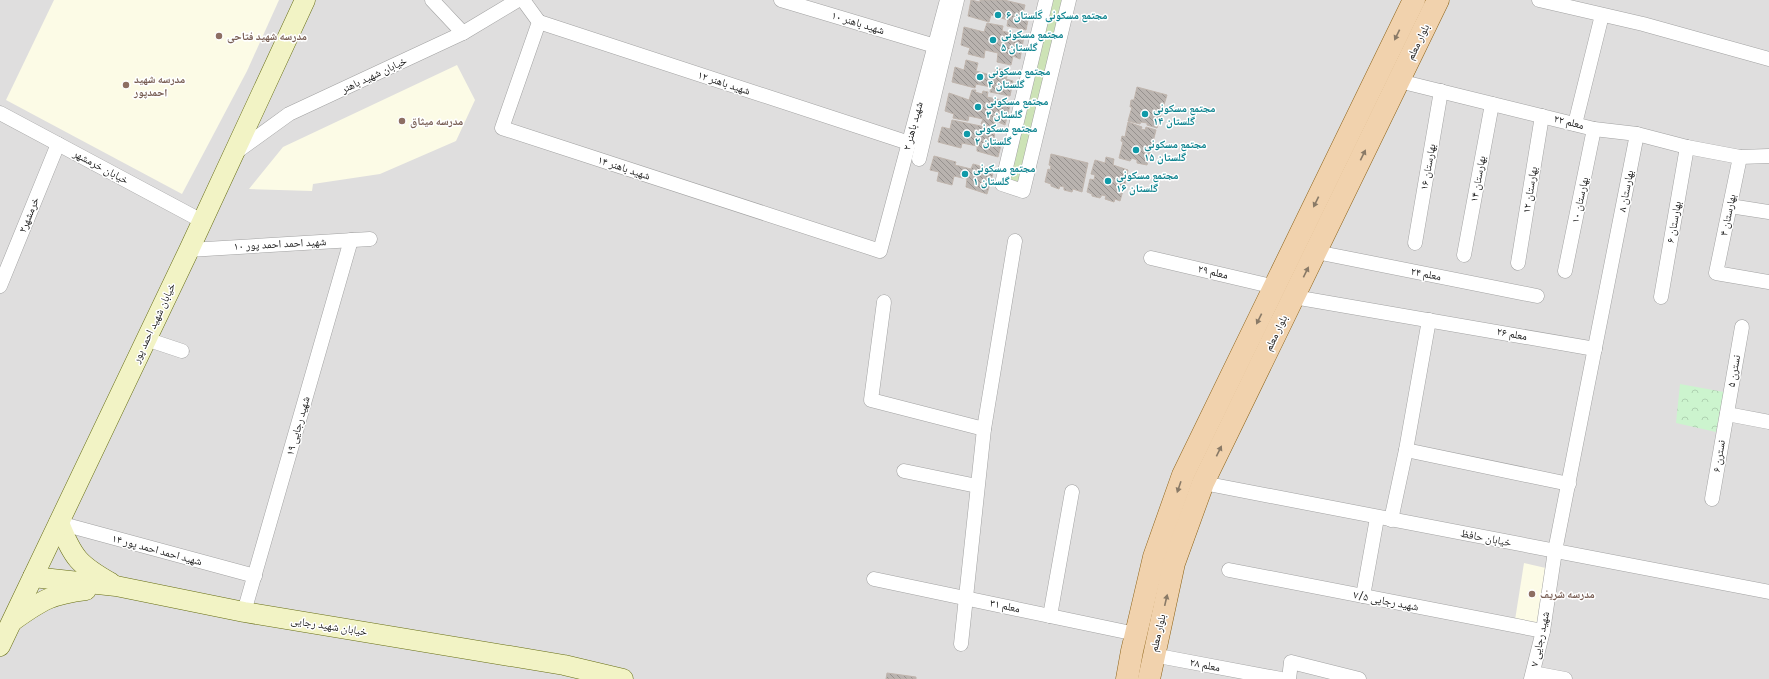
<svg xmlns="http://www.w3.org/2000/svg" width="1769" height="679" font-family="'Fira Sans Condensed','Noto Naskh Arabic',sans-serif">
<defs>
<pattern id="park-crowns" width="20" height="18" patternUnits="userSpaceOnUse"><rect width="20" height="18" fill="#ccf4ce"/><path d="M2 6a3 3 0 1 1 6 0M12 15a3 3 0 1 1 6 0" fill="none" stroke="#afd1b1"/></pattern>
<pattern id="building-back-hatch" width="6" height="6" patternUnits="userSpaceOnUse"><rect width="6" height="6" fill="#b9b3af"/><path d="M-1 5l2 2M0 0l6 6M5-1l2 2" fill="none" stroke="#96918e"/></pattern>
</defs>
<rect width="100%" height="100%" fill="#f0eee9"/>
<rect fill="#dfdede" x="0" y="0" width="1769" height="679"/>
<g fill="#fcfbe6">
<path d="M 54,0 L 279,0 L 247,71 L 182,194 L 6,100 Z"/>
<path d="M 457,65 L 475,100 L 456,141 L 380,174 L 313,184 L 312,191 L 249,189 L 283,147 Z"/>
<path d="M 1524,563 L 1550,569 L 1539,625 L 1515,620 Z"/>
</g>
<path fill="#cde3b6" d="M 1048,0 L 1068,0 L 1022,189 L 1004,183 Z"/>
<path fill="url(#park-crowns)" d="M 1680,384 L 1724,392 L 1716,432 L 1676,423 Z"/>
<g fill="url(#building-back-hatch)" stroke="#c0b5ad">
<path d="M 971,0 L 980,2 L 980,0 L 1004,0 L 1025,5 L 1023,13 L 1029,15 L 1026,30 L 1007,26 L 1008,20 L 991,15 L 989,22 L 968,16 Z"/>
<path d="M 987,23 L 1003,26 L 1002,31 L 1024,36 L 1020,59 L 1013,56 L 1011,65 L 997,62 L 998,53 L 985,50 L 984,58 L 968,54 L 970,48 L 961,45 L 964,27 L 984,32 Z"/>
<path d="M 966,60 L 978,63 L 976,71 L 994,76 L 996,68 L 1009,71 L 1006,79 L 1013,81 L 1010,96 L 990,92 L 991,87 L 976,84 L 975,88 L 952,82 L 955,67 L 964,70 Z"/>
<path d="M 1137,87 L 1167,95 L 1157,128 L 1147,125 L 1147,123 L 1141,122 L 1140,124 L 1128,121 L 1132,107 L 1130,107 L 1131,100 L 1134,100 Z"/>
<path d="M 972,90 L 976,90 L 975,92 L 982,94 L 983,91 L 988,92 L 987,97 L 1011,102 L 1005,125 L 996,121 L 995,127 L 981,124 L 983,119 L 969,116 L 968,121 L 953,118 L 954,114 L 945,111 L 949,93 L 969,100 Z"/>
<path d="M 952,120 L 995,129 L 994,140 L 1002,141 L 998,157 L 977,151 L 977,146 L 962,143 L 961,148 L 938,142 L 942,127 L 950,129 Z"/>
<path d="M 1128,122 L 1142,127 L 1141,129 L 1145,130 L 1146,127 L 1156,130 L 1147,165 L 1137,163 L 1137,160 L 1132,158 L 1130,161 L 1119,158 L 1123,142 L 1121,141 L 1122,136 L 1125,137 Z"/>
<path d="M 1051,154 L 1088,163 L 1082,192 L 1073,189 L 1072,192 L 1064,190 L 1064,187 L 1060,186 L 1059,189 L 1051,186 L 1051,184 L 1045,182 L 1048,169 L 1050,170 L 1051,166 L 1049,165 Z"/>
<path d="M 934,156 L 956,162 L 955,165 L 971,169 L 973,164 L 994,170 L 987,194 L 966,187 L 967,179 L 954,176 L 952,185 L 937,181 L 939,172 L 930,170 Z"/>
<path d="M 1106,157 L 1114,159 L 1113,165 L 1128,170 L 1125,184 L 1122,183 L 1121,186 L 1124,187 L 1120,201 L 1115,199 L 1114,202 L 1105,199 L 1106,196 L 1102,195 L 1100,198 L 1092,196 L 1092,194 L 1087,192 L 1090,179 L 1094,180 L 1095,175 L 1091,174 L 1095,160 L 1105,163 Z"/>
<path d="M 887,673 L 916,677 L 916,679 L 886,679 Z"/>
</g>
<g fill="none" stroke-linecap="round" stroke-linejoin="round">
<g stroke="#a2a2a2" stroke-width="15">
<g id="street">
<path d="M 432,0 L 463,33"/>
<path d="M 523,0 L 539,22 L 502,128 L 880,251 L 947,0"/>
<path d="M 781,0 L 935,46"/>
<path d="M 1046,0 L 1002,184 L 1023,191 L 1069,0"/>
<path d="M 1539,0 L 1643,24 L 1769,59"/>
<path d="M 539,22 L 909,143"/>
<path d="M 1399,81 L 1594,129 L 1637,134 L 1687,147 L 1740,157 L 1769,156"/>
<path d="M 0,113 L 202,221"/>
<path d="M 1575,124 L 1602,15"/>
<path d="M 235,153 L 289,114 L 463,33 L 518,0"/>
<path d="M 1740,157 L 1716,273 L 1769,282"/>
<path d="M 919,159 L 957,0"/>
<path d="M 1730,206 L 1769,212"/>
<path d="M 1415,243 L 1441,91"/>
<path d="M 189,250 L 370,239"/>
<path d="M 1316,252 L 1537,296"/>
<path d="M 1464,255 L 1492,104"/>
<path d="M 1151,258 L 1275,287"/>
<path d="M 1518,263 L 1542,116"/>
<path d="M 1565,271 L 1594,129"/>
<path d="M 0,286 L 58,144"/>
<path d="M 1294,297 L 1595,349"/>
<path d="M 1661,297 L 1687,147"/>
<path d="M 884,302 L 871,400 L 984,429"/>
<path d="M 146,339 L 182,351"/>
<path d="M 1727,414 L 1769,422"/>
<path d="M 1406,450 L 1429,320"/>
<path d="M 904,471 L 977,486"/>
<path d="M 1203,483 L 1769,592"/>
<path d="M 1712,499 L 1742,327"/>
<path d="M 1391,520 L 1406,450 L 1569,484"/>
<path d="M 59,523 L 255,576"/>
<path d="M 1229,570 L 1543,631"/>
<path d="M 874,579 L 1136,634"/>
<path d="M 1363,596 L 1377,518"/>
<path d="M 244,612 L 351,240"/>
<path d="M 1050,616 L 1072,492"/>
<path d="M 961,644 L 984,429 L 1015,241"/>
<path d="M 1153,655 L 1281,679"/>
<path d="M 1533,673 L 1565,679"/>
<path d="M 1289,679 L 1291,662 L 1359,679"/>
<path d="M 1531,679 L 1543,631 L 1555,551 L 1637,134"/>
</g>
</g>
<g stroke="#666d13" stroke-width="21">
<g id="secondary">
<path d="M 59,523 C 73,558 79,565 111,583"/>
<path d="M 33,577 L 116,586 L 244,612 L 564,665 L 623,679"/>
<path d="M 14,620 C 42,600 52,594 86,590"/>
<path d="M 0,646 L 189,250 L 305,0"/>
</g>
</g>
<g stroke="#8b6013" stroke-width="23">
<g id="primary">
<path d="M 1127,679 L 1132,651 L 1154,557 L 1183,475 L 1414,0"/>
<path d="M 1149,679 L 1174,563 L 1203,483 L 1438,0"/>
</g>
</g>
<use href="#street" stroke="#fff" stroke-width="14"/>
<use href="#secondary" stroke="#f2f3c5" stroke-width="20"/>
<use href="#primary" stroke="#f1d2ad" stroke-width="22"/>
</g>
<defs><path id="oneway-solid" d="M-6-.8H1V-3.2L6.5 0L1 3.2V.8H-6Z"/></defs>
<g fill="#897a67">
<use href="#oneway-solid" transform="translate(1397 35) rotate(116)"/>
<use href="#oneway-solid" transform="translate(1363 155) rotate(-64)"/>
<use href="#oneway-solid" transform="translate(1316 202) rotate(116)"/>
<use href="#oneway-solid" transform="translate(1306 272) rotate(-64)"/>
<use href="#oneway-solid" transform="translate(1259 319) rotate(116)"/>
<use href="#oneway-solid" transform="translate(1219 451) rotate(-64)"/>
<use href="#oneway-solid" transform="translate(1179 487) rotate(109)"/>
<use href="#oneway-solid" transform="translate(1166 600) rotate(-77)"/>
</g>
<g fill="#0f9aa8" stroke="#fff" stroke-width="1.5">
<circle cx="998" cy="15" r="4"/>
<circle cx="993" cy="40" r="4"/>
<circle cx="980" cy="77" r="4"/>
<circle cx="978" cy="107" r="4"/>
<circle cx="1145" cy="114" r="4"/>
<circle cx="967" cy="134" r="4"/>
<circle cx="1136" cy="150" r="4"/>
<circle cx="965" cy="174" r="4"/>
<circle cx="1108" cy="181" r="4"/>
</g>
<g fill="#8d6e63" stroke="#fff" stroke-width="1.5">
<circle cx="219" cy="36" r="4"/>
<circle cx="126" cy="85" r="4"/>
<circle cx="402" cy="121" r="4"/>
<circle cx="1532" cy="594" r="4"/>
</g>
<g text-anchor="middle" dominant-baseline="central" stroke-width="3" stroke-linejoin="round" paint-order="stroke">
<g font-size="11" font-weight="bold" fill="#0d838f" stroke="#fff" text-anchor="start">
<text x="1006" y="15">مجتمع مسکونی گلستان ۶</text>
<text x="1001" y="34">مجتمع مسکونی<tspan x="1001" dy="13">گلستان ۵</tspan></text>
<text x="988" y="71">مجتمع مسکونی<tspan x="988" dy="13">گلستان ۴</tspan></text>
<text x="986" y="101">مجتمع مسکونی<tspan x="986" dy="13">گلستان ۳</tspan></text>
<text x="1153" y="108">مجتمع مسکونی<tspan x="1153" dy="13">گلستان ۱۴</tspan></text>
<text x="975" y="128">مجتمع مسکونی<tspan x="975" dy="13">گلستان ۲</tspan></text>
<text x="1144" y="144">مجتمع مسکونی<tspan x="1144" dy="13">گلستان ۱۵</tspan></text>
<text x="973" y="168">مجتمع مسکونی<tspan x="973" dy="13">گلستان ۱</tspan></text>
<text x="1116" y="175">مجتمع مسکونی<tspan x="1116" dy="13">گلستان ۱۶</tspan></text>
</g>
<g font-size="11" fill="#212121" stroke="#fff">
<text transform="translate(858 23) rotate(17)">شهید باهنر ۱۰</text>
<text transform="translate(1418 42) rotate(-64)">بلوار معلم</text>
<text transform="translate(374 75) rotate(-25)">خیابان شهید باهنر</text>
<text transform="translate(724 83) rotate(18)">شهید باهنر ۱۲</text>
<text transform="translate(1569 122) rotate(14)">معلم ۲۲</text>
<text transform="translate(913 126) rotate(-75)">شهید باهنر ۲</text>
<text transform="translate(101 167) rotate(28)">خیابان خرمشهر</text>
<text transform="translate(1428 167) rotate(-80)">بهارستان ۱۶</text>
<text transform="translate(624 168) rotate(18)">شهید باهنر ۱۴</text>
<text transform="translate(1478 179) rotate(-80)">بهارستان ۱۴</text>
<text transform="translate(1530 190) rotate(-81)">بهارستان ۱۲</text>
<text transform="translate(1626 191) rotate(-79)">بهارستان ۸</text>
<text transform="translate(1580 200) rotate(-78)">بهارستان ۱۰</text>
<text transform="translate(29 215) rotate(-68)">خرمشهر۲</text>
<text transform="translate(1728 215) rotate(-78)">بهارستان ۴</text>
<text transform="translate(1674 222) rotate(-80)">بهارستان ۶</text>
<text transform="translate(280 244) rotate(-3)">شهید احمد احمد پور ۱۰</text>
<text transform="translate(1213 272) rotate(13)">معلم ۲۹</text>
<text transform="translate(1426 274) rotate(11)">معلم ۲۴</text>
<text transform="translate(154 323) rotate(-65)">خیابان شهید احمد پور</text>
<text transform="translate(1276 333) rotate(-64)">بلوار معلم</text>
<text transform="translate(1512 334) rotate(10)">معلم ۲۶</text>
<text transform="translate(1734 371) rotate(-80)">نسترن ۵</text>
<text transform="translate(298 426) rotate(-74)">شهید رجایی ۱۹</text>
<text transform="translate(1719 456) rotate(-81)">نسترن ۶</text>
<text transform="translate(1486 538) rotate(11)">خیابان حافظ</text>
<text transform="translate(157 550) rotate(15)">شهید احمد احمد پور ۱۴</text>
<text transform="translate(1386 601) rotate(11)">شهید رجایی ۷/۵</text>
<text transform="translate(1005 606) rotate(12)">معلم ۳۱</text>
<text transform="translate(329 626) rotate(9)">خیابان شهید رجایی</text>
<text transform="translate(1158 633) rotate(-77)">بلوار معلم</text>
<text transform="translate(1540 639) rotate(-78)">شهید رجایی ۷</text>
<text transform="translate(1205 665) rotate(11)">معلم ۲۸</text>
</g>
<g font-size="11" font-weight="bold" fill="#785e54" stroke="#fff" text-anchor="start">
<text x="227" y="36">مدرسه شهید فتاحی</text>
<text x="134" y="79">مدرسه شهید<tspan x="134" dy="13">احمدپور</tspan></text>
<text x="410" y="121">مدرسه میثاق</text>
<text x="1540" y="594">مدرسه شریف</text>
</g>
</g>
</svg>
